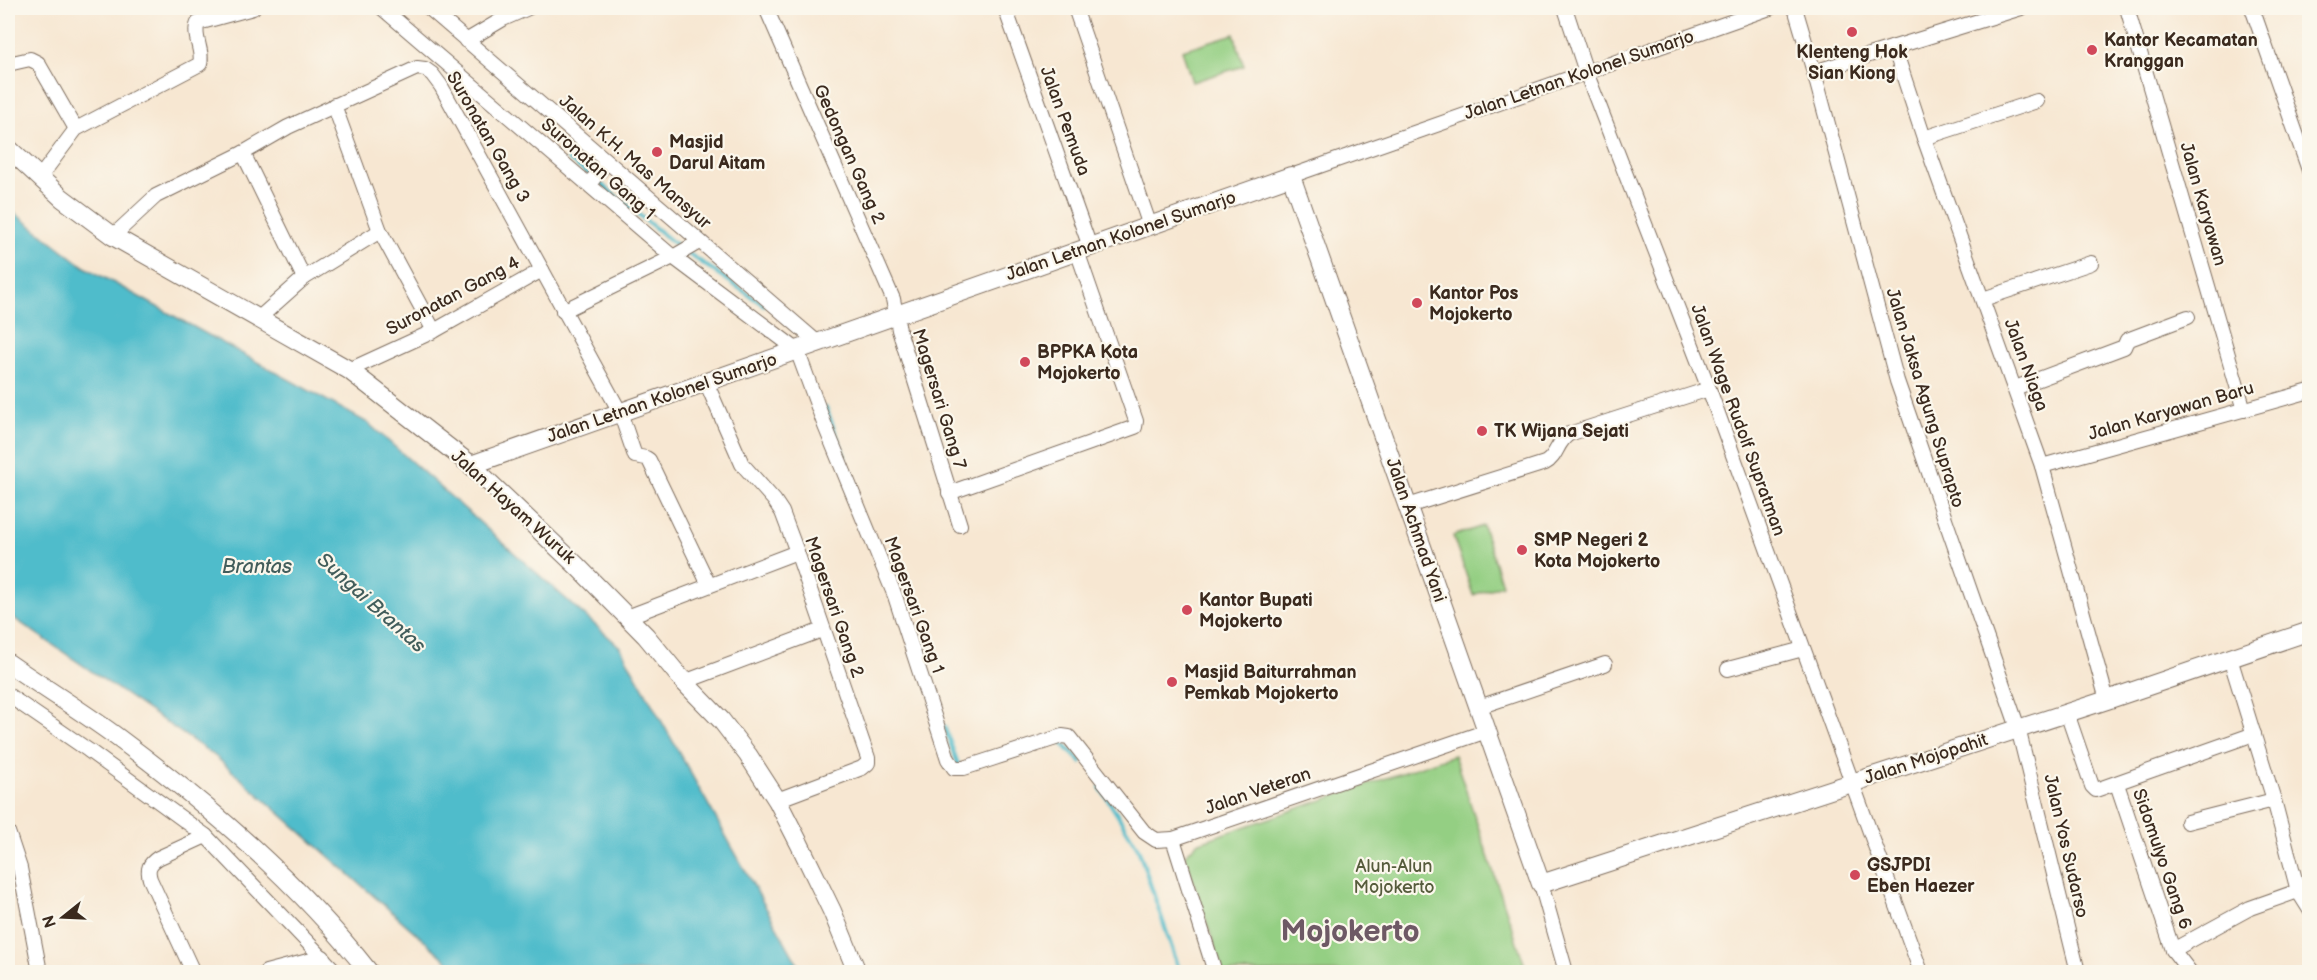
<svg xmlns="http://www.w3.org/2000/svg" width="2317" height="980" font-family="'Balsamiq Sans',sans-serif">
<rect width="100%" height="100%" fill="#fbf7ec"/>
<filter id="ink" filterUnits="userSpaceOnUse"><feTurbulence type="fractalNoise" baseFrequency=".0167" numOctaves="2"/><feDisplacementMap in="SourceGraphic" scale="12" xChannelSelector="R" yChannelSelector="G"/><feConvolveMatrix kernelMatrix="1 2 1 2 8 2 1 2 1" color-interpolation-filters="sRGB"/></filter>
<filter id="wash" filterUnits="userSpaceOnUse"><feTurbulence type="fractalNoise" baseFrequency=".008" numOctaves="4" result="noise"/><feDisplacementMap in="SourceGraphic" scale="24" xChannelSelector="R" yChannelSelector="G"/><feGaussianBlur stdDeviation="1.35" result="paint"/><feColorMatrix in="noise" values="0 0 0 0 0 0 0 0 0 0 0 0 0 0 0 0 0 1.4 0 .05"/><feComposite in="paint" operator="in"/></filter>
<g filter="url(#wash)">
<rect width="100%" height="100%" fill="#f7e7d2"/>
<g fill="#94cf83" stroke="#687c50" stroke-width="1.5">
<path d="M 1234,34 L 1244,66 L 1192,82 L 1182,50 Z"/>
<path d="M 1483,526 L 1502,585 L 1473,595 L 1453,536 Z"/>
<path d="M 1454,755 L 1527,972 L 1223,972 L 1185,855 L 1197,843 Z"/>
</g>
<path fill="#50bccb" stroke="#467374" stroke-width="1.5" d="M 8,208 L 85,267 L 368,423 L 620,647 L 802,972 L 460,972 L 215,756 L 8,614 Z"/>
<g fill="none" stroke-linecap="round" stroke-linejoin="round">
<g stroke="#50bccb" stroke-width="4">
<path d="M 568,159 L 591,176"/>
<path d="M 597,181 L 680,248"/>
<path d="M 686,252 L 764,305"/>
<path d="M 826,408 L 845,457"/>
<path d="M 944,726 L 958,764"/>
<path d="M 1059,740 L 1081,762"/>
<path d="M 1100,787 L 1138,848 L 1180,972"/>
</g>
</g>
</g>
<g filter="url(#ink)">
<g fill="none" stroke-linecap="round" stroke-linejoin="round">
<g stroke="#7d6c5d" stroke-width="16">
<g id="minor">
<path d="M 382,8 L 673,257 L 797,350 L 825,426 L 895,596 L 948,759 L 954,768 L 964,768 L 1062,736 L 1069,737 L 1144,832 L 1156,840 L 1173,839"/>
<path d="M 429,8 L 818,343"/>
<path d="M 766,8 L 893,299 L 899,330 L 960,525"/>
<path d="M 1005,8 L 1090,247"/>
<path d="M 1075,8 L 1150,226"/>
<path d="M 1565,8 L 1586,72 L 1709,389 L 1921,972"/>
<path d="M 1795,8 L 1814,72 L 1897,381 L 2018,728 L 2078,972"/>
<path d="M 2127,8 L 2244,410"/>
<path d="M 2252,8 L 2310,173"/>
<path d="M 466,41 L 503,19 L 528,8"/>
<path d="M 1894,47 L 1924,138 L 2042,466 L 2107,700"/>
<path d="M 8,64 L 30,59 L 38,63 L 76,129"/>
<path d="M 1814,72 L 2021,8"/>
<path d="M 334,105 L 380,231 L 434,331"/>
<path d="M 1924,138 L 2037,101"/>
<path d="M 243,153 L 304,278"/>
<path d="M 1291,176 L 1770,8"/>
<path d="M 40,177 L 76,129 L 200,64 C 204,51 192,36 198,23 L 253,8"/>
<path d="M 589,184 L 607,162"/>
<path d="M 113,236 L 156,196 L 243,153 L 288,127 L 417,68 L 425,69 L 432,74 L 441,86 L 620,412 L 635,456 L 646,458 L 649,460 L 709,585"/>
<path d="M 1983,299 L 2091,263"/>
<path d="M 563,311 L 673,257 L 699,242"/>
<path d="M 258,319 L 304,278 L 380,231"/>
<path d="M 349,370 L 434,331 L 542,270"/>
<path d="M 706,382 L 742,464 L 774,500 L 782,512 L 797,552 L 868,758 L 868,763 L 862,768 L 777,800"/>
<path d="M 2015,388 L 2124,347 L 2127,340 L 2188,317"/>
<path d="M 2042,466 L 2310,391"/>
<path d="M 949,493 L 1135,427 L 1136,421 L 1077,251"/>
<path d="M 1408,506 L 1545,463 C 1557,457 1557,441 1569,434 L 1709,389"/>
<path d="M 627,617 L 797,552"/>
<path d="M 2230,658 L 2274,800 L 2298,891 L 2310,910"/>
<path d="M 1728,669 L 1803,649"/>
<path d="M 684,682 L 822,630"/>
<path d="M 8,695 L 88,750 L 206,836 L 336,972"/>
<path d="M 1479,707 L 1605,664"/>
<path d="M 2067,713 L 2092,786 L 2096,790 L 2254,734"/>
<path d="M 2117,784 L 2173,950 L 2190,972"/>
<path d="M 2187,822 L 2274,800"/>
<path d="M 8,832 L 20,868 L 40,972"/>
<path d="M 1541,884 L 1566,972"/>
<path d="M 2173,950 L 2250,908 L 2298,891"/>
<path d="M 193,972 L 150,879 C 147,869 149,864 158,858 L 206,836"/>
<path d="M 266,972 L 323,957"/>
<path d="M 1215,972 L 1173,839 L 1487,731"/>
</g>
</g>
<g stroke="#7d6c5d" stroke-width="20">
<g id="major">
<path d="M 8,148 L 62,198 L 113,236 L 349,370 L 471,465 L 577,566 L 646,636 L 684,682 L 721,720 L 748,755 L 777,800 L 800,845 L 832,911 L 857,972"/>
<path d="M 471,465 L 1291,176 L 1541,884 L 2107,700 L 2310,631"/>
<path d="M 8,663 C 44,688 82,711 117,737 C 210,806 298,882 369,972"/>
</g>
</g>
<use href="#minor" stroke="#fff" stroke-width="14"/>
<use href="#major" stroke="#fff" stroke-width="18"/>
</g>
</g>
<g fill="#d1495b" stroke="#fbf7ec" stroke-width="2">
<circle cx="1852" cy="32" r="6"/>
<circle cx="2092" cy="50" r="6"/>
<circle cx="657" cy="152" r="6"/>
<circle cx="1417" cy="303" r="6"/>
<circle cx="1025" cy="362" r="6"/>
<circle cx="1482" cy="431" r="6"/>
<circle cx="1522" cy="550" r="6"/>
<circle cx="1187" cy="610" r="6"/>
<circle cx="1172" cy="682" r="6"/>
<circle cx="1855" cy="875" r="6"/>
</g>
<g text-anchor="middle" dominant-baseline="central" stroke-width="4.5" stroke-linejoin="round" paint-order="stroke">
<g font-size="18" font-weight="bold" fill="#3b2a1e" stroke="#fbf7ec" text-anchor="start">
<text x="2104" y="40">Kantor Kecamatan<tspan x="2104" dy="21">Kranggan</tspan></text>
<text x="1852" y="52" text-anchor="middle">Klenteng Hok<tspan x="1852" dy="21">Sian Kiong</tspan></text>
<text x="669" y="142">Masjid<tspan x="669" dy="21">Darul Aitam</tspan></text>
<text x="1429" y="293">Kantor Pos<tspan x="1429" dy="21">Mojokerto</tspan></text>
<text x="1037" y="352">BPPKA Kota<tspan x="1037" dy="21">Mojokerto</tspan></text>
<text x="1494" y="431">TK Wijana Sejati</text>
<text x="1534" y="540">SMP Negeri 2<tspan x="1534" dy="21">Kota Mojokerto</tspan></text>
<text x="1199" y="600">Kantor Bupati<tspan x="1199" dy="21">Mojokerto</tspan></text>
<text x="1184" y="672">Masjid Baiturrahman<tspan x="1184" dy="21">Pemkab Mojokerto</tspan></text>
<text x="1867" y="865">GSJPDI<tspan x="1867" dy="21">Eben Haezer</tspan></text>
</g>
<g font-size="18" fill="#3b2a1e" stroke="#fbf7ec">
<text transform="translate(1579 75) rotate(-19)">Jalan Letnan Kolonel Sumarjo</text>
<text transform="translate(1065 121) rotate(70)">Jalan Pemuda</text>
<text transform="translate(488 137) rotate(60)">Suronatan Gang 3</text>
<text transform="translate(849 154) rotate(66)">Gedongan Gang 2</text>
<text transform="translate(635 162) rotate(41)">Jalan K.H. Mas Mansyur</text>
<text transform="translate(598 169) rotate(41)">Suronatan Gang 1</text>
<text transform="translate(2203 204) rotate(74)">Jalan Karyawan</text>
<text transform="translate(1121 236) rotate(-19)">Jalan Letnan Kolonel Sumarjo</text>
<text transform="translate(453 296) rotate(-28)">Suronatan Gang 4</text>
<text transform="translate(2026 365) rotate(70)">Jalan Niaga</text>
<text transform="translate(662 398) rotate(-19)">Jalan Letnan Kolonel Sumarjo</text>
<text transform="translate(1925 398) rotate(73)">Jalan Jaksa Agung Suprapto</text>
<text transform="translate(939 399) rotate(73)">Magersari Gang 7</text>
<text transform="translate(2171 411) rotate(-16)">Jalan Karyawan Baru</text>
<text transform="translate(1738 420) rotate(70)">Jalan Wage Rudolf Supratman</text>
<text transform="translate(513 507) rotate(42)">Jalan Hayam Wuruk</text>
<text transform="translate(1416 530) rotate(71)">Jalan Achmad Yani</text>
<text transform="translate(914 605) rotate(70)">Magersari Gang 1</text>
<text transform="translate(834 607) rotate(71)">Magersari Gang 2</text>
<text transform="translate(1926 759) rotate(-18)">Jalan Mojopahit</text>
<text transform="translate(1258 791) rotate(-19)">Jalan Veteran</text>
<text transform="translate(2066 846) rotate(77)">Jalan Yos Sudarso</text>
<text transform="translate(2162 859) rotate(71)">Sidomulyo Gang 6</text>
</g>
<g font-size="18" fill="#565c3c" stroke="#fbf7ec">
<text x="1394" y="866">Alun-Alun<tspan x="1394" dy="21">Mojokerto</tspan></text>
</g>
<g font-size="20" font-style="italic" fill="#425d5b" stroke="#fbf7ec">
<text x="257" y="567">Brantas</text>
<text transform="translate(371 603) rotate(42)">Sungai Brantas</text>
</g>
<g font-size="30" font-weight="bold" fill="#6e5965" stroke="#fbf7ec">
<text x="1350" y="932">Mojokerto</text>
</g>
</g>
<rect width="2317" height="980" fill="none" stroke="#fbf7ec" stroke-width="30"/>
<g transform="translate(63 917) rotate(252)" stroke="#fbf7ec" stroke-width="4.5" paint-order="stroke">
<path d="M0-4.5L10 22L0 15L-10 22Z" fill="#3b2a1e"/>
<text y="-9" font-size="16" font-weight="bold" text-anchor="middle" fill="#3b2a1e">N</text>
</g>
</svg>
